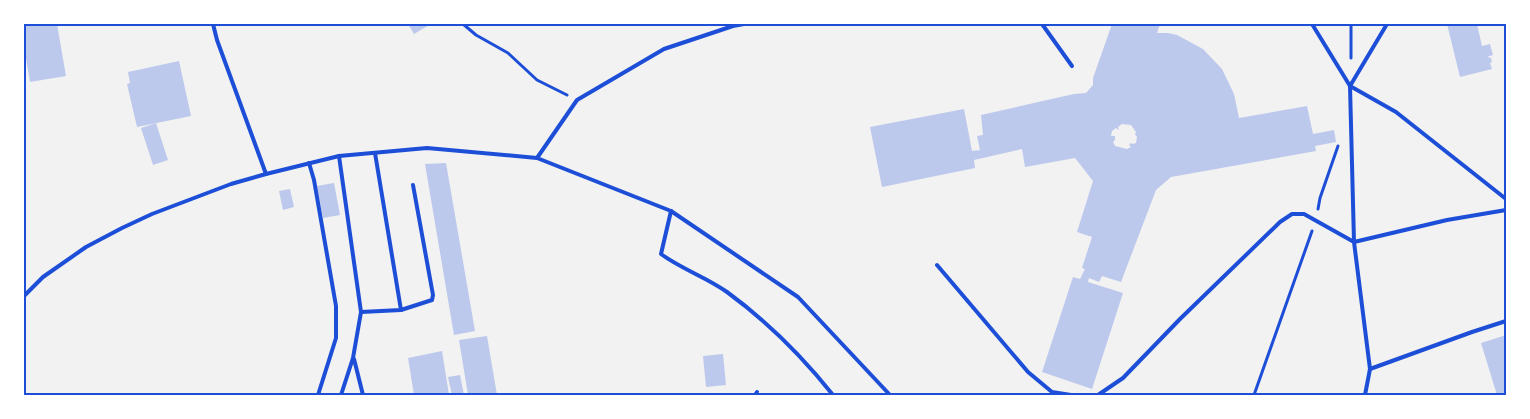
<svg xmlns="http://www.w3.org/2000/svg" width="1530" height="419" font-family="'DM Sans',sans-serif">
<rect width="100%" height="100%" fill="#f2f2f2"/>
<g fill="#bdc9ec" fill-rule="evenodd">
<path d="M 24,24 L 57,24 L 66,76 L 30,82 L 24,47 Z"/>
<path d="M 408,24 L 431,24 L 414,34 Z"/>
<path d="M 1112,24 L 1160,24 L 1157,33 L 1168,33 L 1177,35 L 1203,49 L 1222,69 L 1234,94 L 1239,118 L 1307,106 L 1313,134 L 1334,130 L 1336,142 L 1315,146 L 1316,151 L 1171,177 L 1156,190 L 1121,282 L 1102,276 L 1099,282 L 1089,278 L 1088,282 L 1123,293 L 1092,389 L 1042,372 L 1073,277 L 1080,279 L 1085,269 L 1082,268 L 1092,237 L 1077,232 L 1093,181 L 1075,158 L 1025,167 L 1022,149 L 974,160 L 975,168 L 882,187 L 870,127 L 964,109 L 972,151 L 980,150 L 977,136 L 983,135 L 981,115 L 1074,94 L 1086,93 L 1093,85 L 1093,78 ZM 1122,124 L 1131,125 L 1136,132 L 1135,134 L 1137,137 L 1136,143 L 1133,144 L 1131,143 L 1129,145 L 1131,147 L 1127,149 L 1115,146 L 1113,142 L 1115,140 L 1115,136 L 1111,136 L 1112,131 L 1116,128 L 1119,130 L 1118,127 Z"/>
<path d="M 1447,24 L 1477,24 L 1482,46 L 1490,44 L 1493,55 L 1487,57 L 1491,58 L 1492,62 L 1490,63 L 1492,69 L 1460,77 Z"/>
<path d="M 179,61 L 191,116 L 137,127 L 127,84 L 130,83 L 128,72 Z"/>
<path d="M 156,123 L 168,160 L 153,165 L 141,128 Z"/>
<path d="M 446,163 L 475,331 L 454,335 L 425,164 Z"/>
<path d="M 334,183 L 340,215 L 323,218 L 317,186 Z"/>
<path d="M 290,189 L 294,207 L 283,210 L 279,191 Z"/>
<path d="M 1506,335 L 1506,395 L 1497,395 L 1481,343 Z"/>
<path d="M 487,336 L 497,395 L 468,395 L 459,340 Z"/>
<path d="M 442,351 L 449,395 L 414,395 L 408,358 Z"/>
<path d="M 723,354 L 726,385 L 706,387 L 703,356 Z"/>
<path d="M 460,375 L 464,395 L 452,395 L 448,377 Z"/>
</g>
<g fill="none" stroke-linecap="round" stroke-linejoin="round">
<g stroke="#1d4ed8" stroke-width="3">
<path d="M 463,24 L 476,35 L 508,53 L 537,80 L 567,95"/>
<path d="M 1351,58 L 1351,24"/>
<path d="M 1318,209 L 1320,198 L 1338,146"/>
<path d="M 1254,395 L 1312,231"/>
</g>
<g stroke="#1d4ed8" stroke-width="4">
<path d="M 213,24 L 217,40 L 266,174"/>
<path d="M 1042,24 L 1072,66"/>
<path d="M 1312,24 L 1350,86 L 1354,242 L 1370,369 L 1365,395"/>
<path d="M 1387,24 L 1350,86 L 1396,112 L 1506,199"/>
<path d="M 375,153 L 401,310"/>
<path d="M 339,156 L 361,312 L 353,358 L 341,395"/>
<path d="M 537,158 L 577,100 L 664,49 L 733,26 L 744,24"/>
<path d="M 309,163 L 314,180 L 336,306 L 336,338 L 318,395"/>
<path d="M 671,211 L 661,254 C 681,269 706,277 727,292 C 768,322 802,356 833,395"/>
<path d="M 937,265 L 1028,372 L 1052,392 L 1071,395"/>
<path d="M 24,296 L 43,277 L 86,247 L 122,228 L 152,214 L 231,184 L 266,174 L 339,156 L 427,148 L 537,158 L 671,211 L 798,297 L 890,395"/>
<path d="M 361,312 L 401,310 L 432,300 L 433,295 L 413,185"/>
<path d="M 354,359 L 363,395"/>
<path d="M 1370,369 L 1472,332 L 1506,321"/>
<path d="M 755,395 L 757,392"/>
<path d="M 1098,395 L 1123,378 L 1180,319 L 1280,222 L 1292,214 L 1304,214 L 1354,242 L 1447,220 L 1506,210"/>
</g>
</g>
<rect width="1530" height="419" fill="none" stroke="#ffffff" stroke-width="50"/>
<rect x="25" y="25" width="1480" height="369" fill="none" stroke="#1d4ed8" stroke-width="2"/>
</svg>
